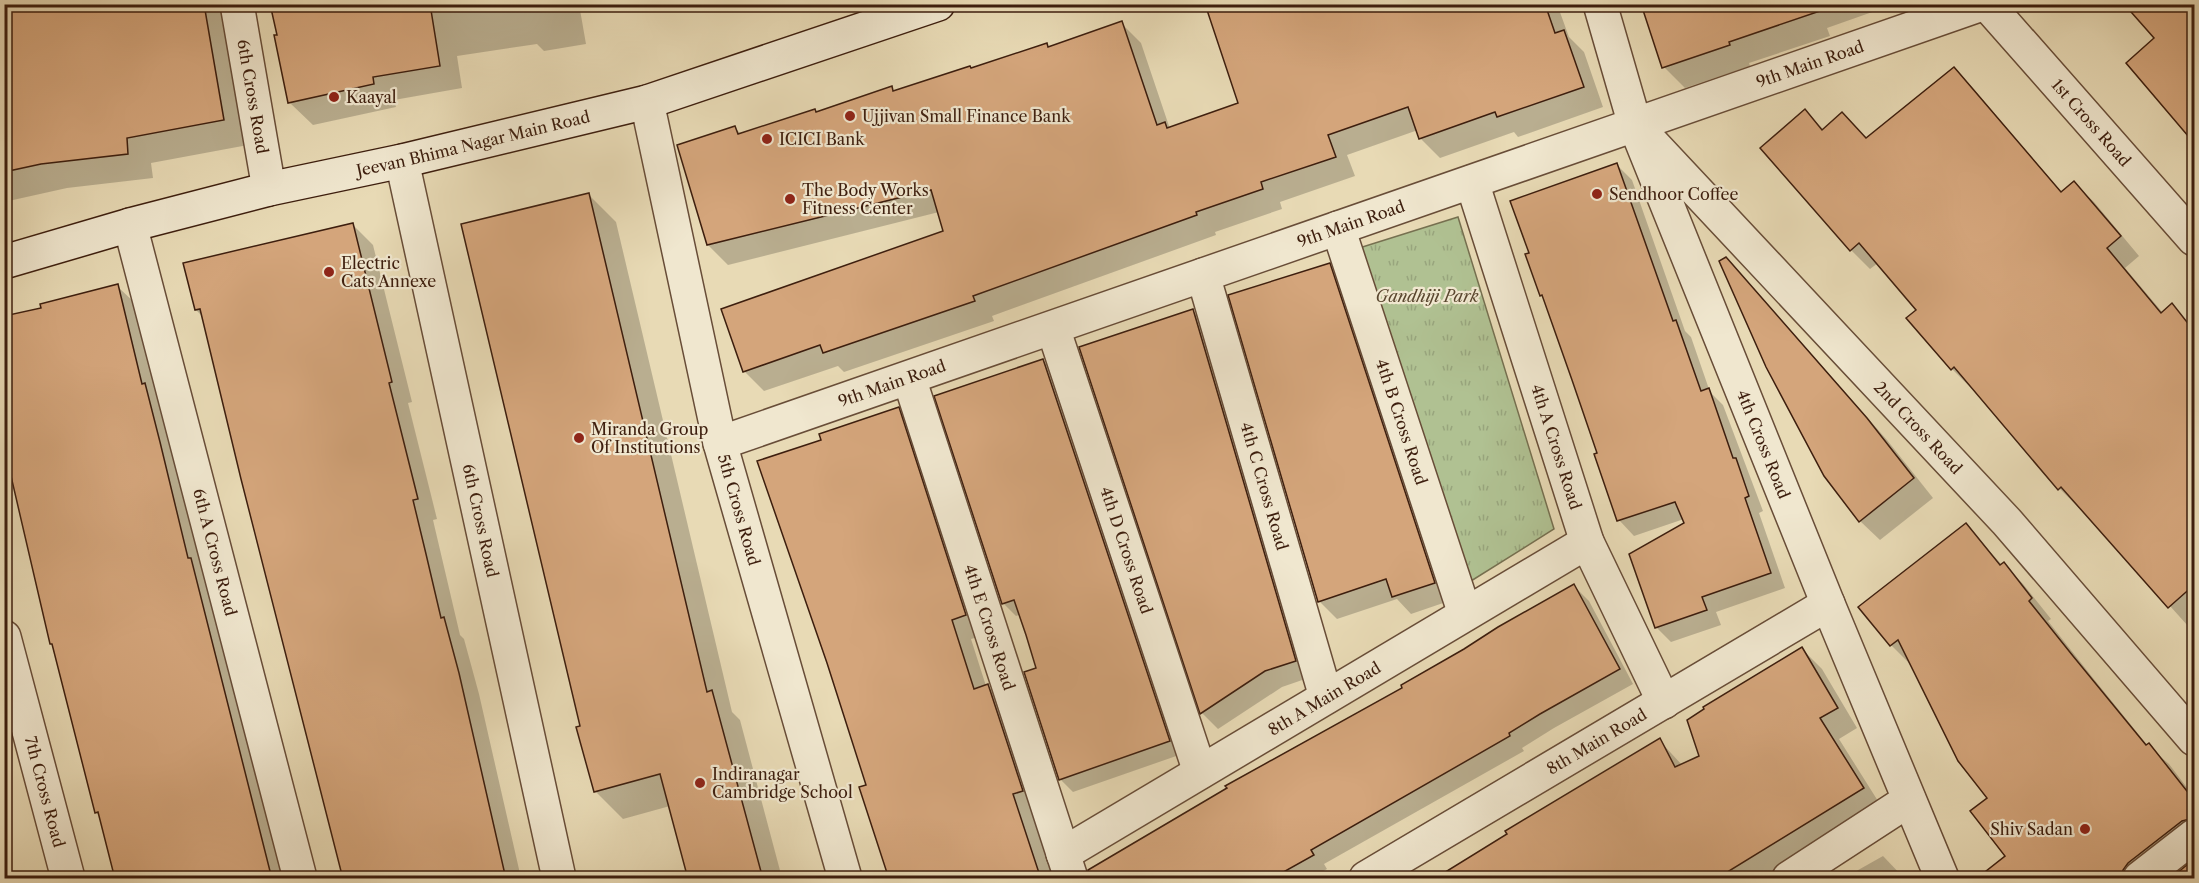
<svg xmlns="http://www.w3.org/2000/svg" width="2199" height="883" font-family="'Libre Caslon Text',serif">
<defs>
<pattern id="grass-tufts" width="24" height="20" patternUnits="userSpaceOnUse" patternTransform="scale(1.5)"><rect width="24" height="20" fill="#b0c192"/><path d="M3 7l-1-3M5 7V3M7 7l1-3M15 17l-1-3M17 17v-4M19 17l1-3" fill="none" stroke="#98a57d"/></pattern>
</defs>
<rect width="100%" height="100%" fill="#e8dab5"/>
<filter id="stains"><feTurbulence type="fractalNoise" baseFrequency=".00333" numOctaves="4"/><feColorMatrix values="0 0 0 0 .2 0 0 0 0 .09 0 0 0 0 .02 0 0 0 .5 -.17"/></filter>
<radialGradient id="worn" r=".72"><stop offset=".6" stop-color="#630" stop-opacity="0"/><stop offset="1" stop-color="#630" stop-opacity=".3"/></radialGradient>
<path fill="url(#grass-tufts)" stroke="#767050" stroke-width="1.5" d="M 1458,217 L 1554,529 L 1463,586 L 1356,249 Z"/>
<g fill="#0003">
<path d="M 4,4 L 222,4 L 248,145 L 151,163 L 153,178 L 67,188 L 4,202 Z"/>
<path d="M 272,4 L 579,4 L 586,44 L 544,51 L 537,44 L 457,56 L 462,88 L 394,100 L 396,107 L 313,125 L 290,103 L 275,36 L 279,36 Z"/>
<path d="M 1206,4 L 1557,4 L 1569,37 L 1584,52 L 1603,107 L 1518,137 L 1514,132 L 1440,158 L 1420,138 L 1418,130 L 1347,155 L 1355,176 L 1280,202 L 1282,209 L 1215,232 L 1216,235 L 992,316 L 994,321 L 844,372 L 838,366 L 764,391 L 744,371 L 945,232 L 939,212 L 728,265 L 708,245 L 735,128 L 742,135 L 814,110 L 818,114 L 891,88 L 895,92 L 972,70 L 1046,44 L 1050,48 L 1121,23 L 1141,43 L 1170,129 L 1240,104 Z"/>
<path d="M 1643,4 L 1895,4 L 1827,28 L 1830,36 L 1749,63 L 1750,66 L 1685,88 L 1664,67 Z"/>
<path d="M 2154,4 L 2194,4 L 2194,141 L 2128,63 L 2156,39 Z"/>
<path d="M 1954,69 L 1973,88 L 2062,193 L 2074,183 L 2094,202 L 2139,256 L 2125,268 L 2163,313 L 2172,306 L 2194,329 L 2194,621 L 2188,626 L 2081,507 L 2079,508 L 2060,489 L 1973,387 L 1972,389 L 1952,369 L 1918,310 L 1878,263 L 1870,269 L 1851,250 L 1805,111 L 1824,130 L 1867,140 Z"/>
<path d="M 1617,165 L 1632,180 L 1685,331 L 1691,337 L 1710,392 L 1723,405 L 1763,511 L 1759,513 L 1785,588 L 1716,612 L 1721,625 L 1671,642 L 1656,627 L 1686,524 L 1684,519 L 1634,536 L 1619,520 L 1599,454 L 1545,298 L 1542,295 Z"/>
<path d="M 588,194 L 616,222 L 732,712 L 740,720 L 782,878 L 689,878 L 670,806 L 623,819 L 595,791 L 581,727 Z"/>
<path d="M 352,224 L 373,245 L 412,402 L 408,403 L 437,519 L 433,520 L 460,635 L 464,639 L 479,694 L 521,878 L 344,878 L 203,317 L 196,310 Z"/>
<path d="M 1725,259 L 1745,279 L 1887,440 L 1933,498 L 1880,540 L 1860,521 Z"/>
<path d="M 1329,265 L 1347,283 L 1452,600 L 1411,614 L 1397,599 L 1337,619 L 1319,601 Z"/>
<path d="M 117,286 L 137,305 L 286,878 L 116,878 L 101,817 L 96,812 L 42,309 Z"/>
<path d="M 1193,311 L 1209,327 L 1311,677 L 1282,687 L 1218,729 L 1202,713 Z"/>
<path d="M 1043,360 L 1056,373 L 1182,754 L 1073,792 L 1060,779 L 1038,669 L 1021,614 L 1016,616 L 1003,603 Z"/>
<path d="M 898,409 L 918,429 L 985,635 L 971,639 L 986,686 L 988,686 L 1008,706 L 1042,811 L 1032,814 L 1054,878 L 889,878 L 868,786 L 759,462 L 823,441 Z"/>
<path d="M 1966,525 L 2002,565 L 2004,564 L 2023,584 L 2051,619 L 2048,621 L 2093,678 L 2148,746 L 2169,764 L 2194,797 L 2194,814 L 2183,823 L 2189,830 L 2149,863 L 2141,855 L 2112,878 L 2007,856 L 1989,798 L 1911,665 L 1891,645 L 1861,607 Z"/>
<path d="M 1574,586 L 1589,601 L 1633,684 L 1554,728 L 1522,748 L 1524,751 L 1324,864 L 1327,869 L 1311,878 L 1105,878 L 1404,689 Z"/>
<path d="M 1802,649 L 1822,669 L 1857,728 L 1839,739 L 1883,809 L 1769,878 L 1434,878 L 1509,835 L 1659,740 L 1682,765 L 1701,757 Z"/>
<path d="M 4,848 L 10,872 L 17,871 L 24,878 L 4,878 Z"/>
<path d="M 1883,856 L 1904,878 L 1844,878 Z"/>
</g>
<g fill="#d4a57b" stroke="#3d1e0e" stroke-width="1.5">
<path d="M 4,4 L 204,4 L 224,120 L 127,138 L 128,154 L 41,164 L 4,172 Z"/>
<path d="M 270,4 L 430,4 L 440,66 L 373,77 L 374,84 L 288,103 L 274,35 L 277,35 Z"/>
<path d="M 1205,4 L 1545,4 L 1555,33 L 1564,30 L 1584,87 L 1497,117 L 1495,112 L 1419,139 L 1408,107 L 1328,135 L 1336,157 L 1261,182 L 1263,189 L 1196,212 L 1197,215 L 973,296 L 975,301 L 823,353 L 820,345 L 743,372 L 721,309 L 943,231 L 931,190 L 707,245 L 677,145 L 735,126 L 738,134 L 815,109 L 816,112 L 892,86 L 893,91 L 970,66 L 971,68 L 1047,43 L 1048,47 L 1122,21 L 1157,125 L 1165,122 L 1167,128 L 1238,103 Z"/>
<path d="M 1641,4 L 1822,4 L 1823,10 L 1729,42 L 1730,45 L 1662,68 Z"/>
<path d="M 2124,4 L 2194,4 L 2194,143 L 2126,63 L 2154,38 Z"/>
<path d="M 1954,67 L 2061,192 L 2074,181 L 2121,236 L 2107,248 L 2161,313 L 2172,303 L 2194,331 L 2194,585 L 2168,608 L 2061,487 L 2058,490 L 1954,367 L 1951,370 L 1906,318 L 1916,310 L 1859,243 L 1850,251 L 1760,148 L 1805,109 L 1822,130 L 1842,112 L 1866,138 Z"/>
<path d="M 1617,163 L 1673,321 L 1676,320 L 1701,391 L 1709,388 L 1733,458 L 1736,458 L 1749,496 L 1745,498 L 1771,573 L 1702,597 L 1707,610 L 1655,628 L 1629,554 L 1684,523 L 1675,502 L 1617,521 L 1594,454 L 1597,453 L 1572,380 L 1542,295 L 1540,296 L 1525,254 L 1529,253 L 1510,201 Z"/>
<path d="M 589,193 L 707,692 L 712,690 L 763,879 L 688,879 L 660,774 L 594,792 L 576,727 L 580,726 L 461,224 Z"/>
<path d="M 353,223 L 392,382 L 389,383 L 418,499 L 413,500 L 426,554 L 441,618 L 444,617 L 459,673 L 506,879 L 343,879 L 241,479 L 200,309 L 195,310 L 183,263 Z"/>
<path d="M 1726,257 L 1867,418 L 1914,478 L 1859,522 L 1824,476 L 1766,367 L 1719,261 Z"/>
<path d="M 1330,263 L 1435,583 L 1392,597 L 1386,579 L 1318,602 L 1228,295 Z"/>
<path d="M 118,284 L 142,384 L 145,383 L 160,442 L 188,558 L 191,558 L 272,879 L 115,879 L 98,812 L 95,813 L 52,644 L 50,644 L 4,446 L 4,316 L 41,308 L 40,304 Z"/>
<path d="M 1193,309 L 1296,661 L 1265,671 L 1200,714 L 1079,347 Z"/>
<path d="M 1043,359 L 1170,741 L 1059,780 L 1024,672 L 1036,668 L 1026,635 L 1014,600 L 1002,604 L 934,396 Z"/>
<path d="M 899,407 L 966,615 L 952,620 L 974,689 L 988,684 L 1023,791 L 1013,794 L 1041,879 L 889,879 L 859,787 L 866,785 L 827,663 L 757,461 L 821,440 L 819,434 Z"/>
<path d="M 1966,523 L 2000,565 L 2004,562 L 2032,598 L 2029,601 L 2073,656 L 2146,745 L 2149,743 L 2194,800 L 2194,818 L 2182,821 L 2128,863 L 2123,870 L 2122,879 L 1976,879 L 2005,856 L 1970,811 L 1987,798 L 1958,761 L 1898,640 L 1890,646 L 1858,607 Z"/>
<path d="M 1574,584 L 1620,669 L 1540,714 L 1509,733 L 1510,736 L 1311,850 L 1314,855 L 1271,879 L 1089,879 L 1088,870 L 1227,788 L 1225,786 L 1402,688 L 1401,685 L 1464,649 L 1498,627 Z"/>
<path d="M 1802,647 L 1838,708 L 1820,718 L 1864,788 L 1716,879 L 1434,879 L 1507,834 L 1505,831 L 1660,738 L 1675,767 L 1699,756 L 1687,720 L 1704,709 L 1703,707 Z"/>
<path d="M 2194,859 L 2194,879 L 2170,879 Z"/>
</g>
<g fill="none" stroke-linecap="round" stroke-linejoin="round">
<g stroke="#684d38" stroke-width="36">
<g id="minor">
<path id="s1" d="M 1600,4 L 1635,125 L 1828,604 L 1942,878"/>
<path id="s2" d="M 1987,4 L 2194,239"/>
<path id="s3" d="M 647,102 L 720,443 L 845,878"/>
<path id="s4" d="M 1649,140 L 2007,522 L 2194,739"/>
<path id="s5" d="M 402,161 L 559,878"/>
<path id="s6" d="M 1472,182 L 1587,542 L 1664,702"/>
<path id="s7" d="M 130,225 L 300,878"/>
<path id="s8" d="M 1338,228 L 1465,614"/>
<path id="s9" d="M 1203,275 L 1326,697"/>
<path id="s10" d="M 1053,328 L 1200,772"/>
<path id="s11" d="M 909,378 L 1071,878"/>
<path id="s12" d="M 720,443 L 1982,4"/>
<path id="s13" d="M 4,637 L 68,878"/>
<path id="s14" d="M 1063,854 L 1587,542"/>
<path id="s15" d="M 1366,878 L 1828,604"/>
<path d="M 1789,878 L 1909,800"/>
<path d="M 2140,878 L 2194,836"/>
</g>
</g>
<g stroke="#684d38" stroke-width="36">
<g id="tertiary">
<path id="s16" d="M 237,4 L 269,189"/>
</g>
</g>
<g stroke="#3d1e0e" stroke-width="36">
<g id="secondary">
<path id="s17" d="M 4,262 L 130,225 L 269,189 L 402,161 L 647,102 L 938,4"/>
</g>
</g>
<use href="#minor" stroke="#f0e7cf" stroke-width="33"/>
<use href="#tertiary" stroke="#f0e7cf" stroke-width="33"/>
<use href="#secondary" stroke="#f0e7cf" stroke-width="33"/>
</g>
<g fill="#8f2418" stroke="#f0e7cf" stroke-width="2">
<circle cx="334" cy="97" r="6"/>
<circle cx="850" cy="116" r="6"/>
<circle cx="767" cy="139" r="6"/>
<circle cx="1597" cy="194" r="6"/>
<circle cx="790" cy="199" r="6"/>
<circle cx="329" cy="272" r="6"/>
<circle cx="579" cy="438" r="6"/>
<circle cx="700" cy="783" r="6"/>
<circle cx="2085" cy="829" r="6"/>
</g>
<g text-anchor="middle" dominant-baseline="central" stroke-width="4.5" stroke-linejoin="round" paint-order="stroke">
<g font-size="16" fill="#3d1e0e" stroke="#f0e7cf">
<text stroke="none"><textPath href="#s12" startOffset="1154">9th Main Road</textPath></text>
<text stroke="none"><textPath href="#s16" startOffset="94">6th Cross Road</textPath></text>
<text stroke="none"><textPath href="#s2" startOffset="158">1st Cross Road</textPath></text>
<text stroke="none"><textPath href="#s17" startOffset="484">Jeevan Bhima Nagar Main Road</textPath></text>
<text stroke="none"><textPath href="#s12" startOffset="668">9th Main Road</textPath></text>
<text stroke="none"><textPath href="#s12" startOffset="182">9th Main Road</textPath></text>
<text stroke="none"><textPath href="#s8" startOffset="204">4th B Cross Road</textPath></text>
<text stroke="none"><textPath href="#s4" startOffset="394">2nd Cross Road</textPath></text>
<text stroke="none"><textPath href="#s1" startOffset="470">4th Cross Road</textPath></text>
<text stroke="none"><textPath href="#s6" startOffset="278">4th A Cross Road</textPath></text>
<text stroke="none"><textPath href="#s9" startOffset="220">4th C Cross Road</textPath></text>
<text stroke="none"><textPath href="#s3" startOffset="418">5th Cross Road</textPath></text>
<text stroke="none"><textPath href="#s5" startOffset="368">6th Cross Road</textPath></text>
<text stroke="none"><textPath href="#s10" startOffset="234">4th D Cross Road</textPath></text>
<text stroke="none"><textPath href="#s7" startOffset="338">6th A Cross Road</textPath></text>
<text stroke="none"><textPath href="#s11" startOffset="262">4th E Cross Road</textPath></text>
<text stroke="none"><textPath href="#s14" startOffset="304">8th A Main Road</textPath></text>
<text stroke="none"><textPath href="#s15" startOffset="268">8th Main Road</textPath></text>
<text stroke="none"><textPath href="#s13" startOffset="160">7th Cross Road</textPath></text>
</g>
<g font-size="16" fill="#3d1e0e" stroke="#f0e7cf" text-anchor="start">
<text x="346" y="97">Kaayal</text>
<text x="862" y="116">Ujjivan Small Finance Bank</text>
<text x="779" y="139">ICICI Bank</text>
<text x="802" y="190">The Body Works<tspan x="802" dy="18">Fitness Center</tspan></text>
<text x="1609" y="194">Sendhoor Coffee</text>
<text x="341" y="263">Electric<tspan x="341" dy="18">Cats Annexe</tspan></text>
<text x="591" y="429">Miranda Group<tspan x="591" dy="18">Of Institutions</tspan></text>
<text x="712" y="774">Indiranagar<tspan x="712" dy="18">Cambridge School</tspan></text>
<text x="2073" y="829" text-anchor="end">Shiv Sadan</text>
</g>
<g font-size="16" font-style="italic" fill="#5a472f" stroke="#f0e7cf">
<text x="1427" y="296">Gandhiji Park</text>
</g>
</g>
<rect width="2199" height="883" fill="none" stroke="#e8dab5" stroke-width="24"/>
<rect x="6" y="6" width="2187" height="871" fill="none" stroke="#3d1e0e" stroke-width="3"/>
<rect x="12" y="12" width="2175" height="859" fill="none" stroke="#3d1e0e" stroke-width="1.5"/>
<rect width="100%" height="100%" filter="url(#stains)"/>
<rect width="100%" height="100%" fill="url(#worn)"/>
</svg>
